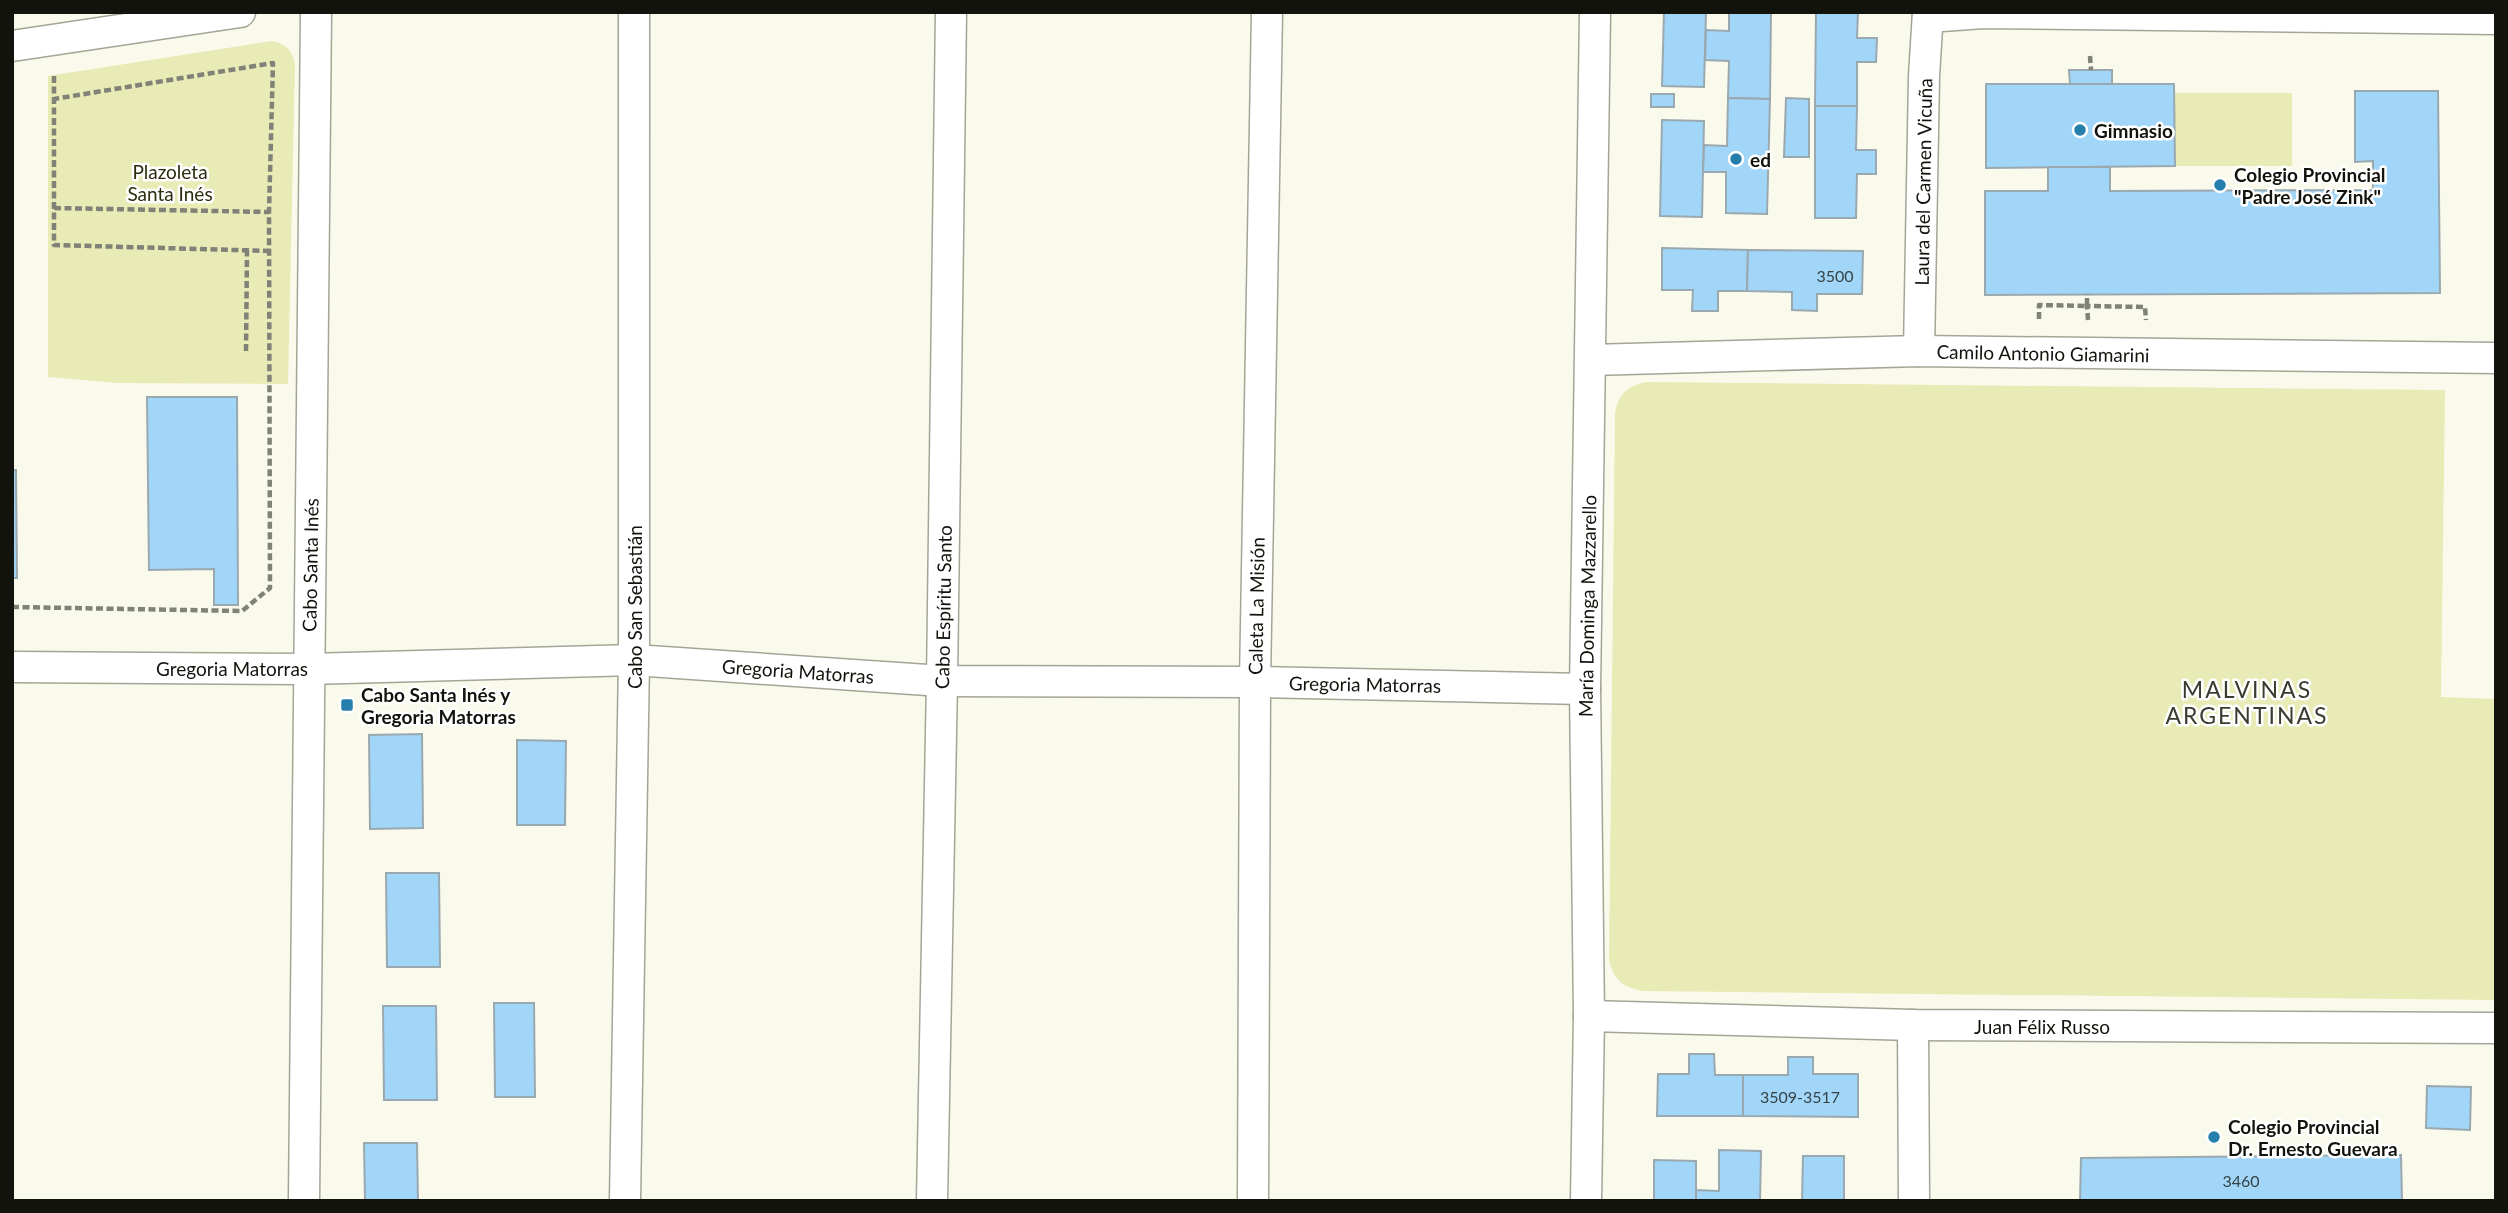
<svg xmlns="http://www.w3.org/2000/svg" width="2508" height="1213" font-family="Lato,sans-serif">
<rect width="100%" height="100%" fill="#f9faeb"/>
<g fill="#e8ebb6">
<path d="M 272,41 C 286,44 293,51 295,65 L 288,384 L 118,383 L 48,377 L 48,76 Z"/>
<rect x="2175" y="93" width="117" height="73"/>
<path d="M 1646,382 L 2445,390 L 2441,697 L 2496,699 L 2496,1000 L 1642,991 C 1622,987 1613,979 1609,959 L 1615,414 C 1618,395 1627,386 1646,382 Z"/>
</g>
<g fill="#a1d6f8" stroke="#9aa8b0" stroke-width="2">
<path d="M 1664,12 L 1706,12 L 1704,87 L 1662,86 Z"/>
<path d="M 1729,12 L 1771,12 L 1770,99 L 1728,98 L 1729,61 L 1705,60 L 1706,30 L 1729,31 Z"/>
<path d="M 1816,12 L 1858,12 L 1857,38 L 1877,38 L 1876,62 L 1857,62 L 1857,106 L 1815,106 Z"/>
<path d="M 2069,70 L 2112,70 L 2112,84 L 2070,84 Z"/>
<path d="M 1986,84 L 2174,84 L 2175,166 L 1986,168 Z"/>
<path d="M 2355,91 L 2438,91 L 2440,293 L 1985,295 L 1985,191 L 2048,191 L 2048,167 L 2110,167 L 2110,191 L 2373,190 L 2373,161 L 2355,162 Z"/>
<rect x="1651" y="94" width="23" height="13"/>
<path d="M 1728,98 L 1770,99 L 1767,214 L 1726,213 L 1726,172 L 1703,172 L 1704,145 L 1727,146 Z"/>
<path d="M 1786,98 L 1809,99 L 1809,157 L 1784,157 Z"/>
<path d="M 1815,106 L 1857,106 L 1856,150 L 1876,150 L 1876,174 L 1857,174 L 1856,218 L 1815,218 Z"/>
<path d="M 1662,120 L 1704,121 L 1702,217 L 1660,216 Z"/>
<path d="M 1662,248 L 1748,250 L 1747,291 L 1718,291 L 1718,311 L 1692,311 L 1693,290 L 1662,290 Z"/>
<path d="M 1748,250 L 1863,251 L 1862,294 L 1817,294 L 1817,311 L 1792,310 L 1792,292 L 1747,291 Z"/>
<path d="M 147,397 L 237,397 L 238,605 L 214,605 L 214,569 L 149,570 Z"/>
<path d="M 12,470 L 16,470 L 17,578 L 12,578 Z"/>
<path d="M 422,734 L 423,828 L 370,829 L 369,735 Z"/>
<path d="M 517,740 L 566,741 L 565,825 L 517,825 Z"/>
<path d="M 386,873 L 439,873 L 440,967 L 387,967 Z"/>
<path d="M 494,1003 L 534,1003 L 535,1097 L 495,1097 Z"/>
<path d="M 383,1006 L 436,1006 L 437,1100 L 384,1100 Z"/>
<path d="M 1689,1054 L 1714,1054 L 1715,1075 L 1743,1075 L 1743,1116 L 1657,1116 L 1658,1074 L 1689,1074 Z"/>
<path d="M 1788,1057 L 1813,1057 L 1813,1074 L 1858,1074 L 1858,1117 L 1743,1116 L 1743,1075 L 1788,1075 Z"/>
<path d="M 2427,1086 L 2471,1087 L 2470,1130 L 2426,1128 Z"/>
<path d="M 364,1143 L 417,1143 L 418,1201 L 365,1201 Z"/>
<path d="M 1719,1150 L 1761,1151 L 1760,1201 L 1696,1201 L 1696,1190 L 1719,1191 Z"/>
<path d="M 2401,1155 L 2402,1201 L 2080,1201 L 2081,1158 Z"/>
<path d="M 1803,1156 L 1844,1156 L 1844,1201 L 1802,1201 Z"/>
<path d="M 1654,1160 L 1696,1161 L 1696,1201 L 1654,1201 Z"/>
</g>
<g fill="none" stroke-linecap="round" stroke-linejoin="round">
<g stroke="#a4a597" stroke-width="33">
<g id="street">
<path d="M 1928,17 L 1983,13 L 2496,19"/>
<path d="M 12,46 L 240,12"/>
<path d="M 1919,351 L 1924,76 L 1928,12"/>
<path d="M 1591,360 L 1919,351 L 2496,358"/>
<path d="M 12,667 L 309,669 L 634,660 L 942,681 L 1255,682 L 1585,689"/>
<path d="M 1589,1016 L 1913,1025 L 2496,1028"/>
<path d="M 1913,1025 L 1914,1201"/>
<path d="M 304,1201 L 316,12"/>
<path d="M 625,1201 L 634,660 L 634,12"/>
<path d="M 932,1201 L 942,681 L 951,12"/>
<path d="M 1253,1201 L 1255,682 L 1267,12"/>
<path d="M 1586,1201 L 1589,1016 L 1585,689 L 1595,12"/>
</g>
</g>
<g stroke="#808177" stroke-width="4.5" stroke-dasharray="7 3.5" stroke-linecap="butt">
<path d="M 2090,56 L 2091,70"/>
<path d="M 54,76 L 54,245 L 272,251"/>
<path d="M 54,208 L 269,212"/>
<path d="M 2039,319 L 2039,305 L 2087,306 L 2087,294"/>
<path d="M 2088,320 L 2087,306 L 2145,307 L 2146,320"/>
<path d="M 246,351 L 247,250"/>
<path d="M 12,607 L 242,611 L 270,588 L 269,212 L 273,63 L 54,99"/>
</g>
<use href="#street" stroke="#fff" stroke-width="30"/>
</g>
<g fill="#257eac" stroke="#fff" stroke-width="2.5">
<circle cx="2080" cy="130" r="7"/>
<circle cx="1736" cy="159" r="7"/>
<circle cx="2220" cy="185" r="7"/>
<rect x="340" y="698" width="14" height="14" rx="3.5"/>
<circle cx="2214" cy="1137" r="7"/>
</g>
<g text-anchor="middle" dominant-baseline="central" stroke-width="5" stroke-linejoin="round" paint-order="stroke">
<g font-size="16" fill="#364448">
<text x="1835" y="275">3500</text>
<text x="1800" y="1096">3509-3517</text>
<text x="2241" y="1180">3460</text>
</g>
<g font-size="19" font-weight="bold" fill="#13130e" stroke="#fff" text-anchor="start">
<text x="2094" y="130">Gimnasio</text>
<text x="1750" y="159">ed</text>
<text x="2234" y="174">Colegio Provincial<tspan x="2234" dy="22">"Padre José Zink"</tspan></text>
<text x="361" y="694">Cabo Santa Inés y<tspan x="361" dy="22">Gregoria Matorras</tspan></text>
<text x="2228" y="1126">Colegio Provincial<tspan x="2228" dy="22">Dr. Ernesto Guevara</tspan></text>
</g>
<g font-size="19" fill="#2c2d0e" stroke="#fff">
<text x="170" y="171">Plazoleta<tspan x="170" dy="22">Santa Inés</tspan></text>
</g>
<g font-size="19" fill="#13130e" stroke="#fff">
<text transform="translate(1923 182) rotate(-89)">Laura del Carmen Vicuña</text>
<text transform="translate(2043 353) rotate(1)">Camilo Antonio Giamarini</text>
<text transform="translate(310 565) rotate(-89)">Cabo Santa Inés</text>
<text transform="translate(1256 606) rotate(-89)">Caleta La Misión</text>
<text transform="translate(1587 606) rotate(-89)">María Dominga Mazzarello</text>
<text transform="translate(634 607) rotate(-90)">Cabo San Sebastián</text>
<text transform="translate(943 607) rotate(-89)">Cabo Espíritu Santo</text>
<text x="232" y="668">Gregoria Matorras</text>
<text transform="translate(798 671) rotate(4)">Gregoria Matorras</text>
<text transform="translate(1365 684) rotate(1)">Gregoria Matorras</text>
<text x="2042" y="1026">Juan Félix Russo</text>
</g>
<g font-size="23" letter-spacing="2" fill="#3b3c30" stroke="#fff">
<text x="2247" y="689">MALVINAS<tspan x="2247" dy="26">ARGENTINAS</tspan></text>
</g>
</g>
<rect width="2508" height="1213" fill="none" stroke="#13130e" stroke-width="28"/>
</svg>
